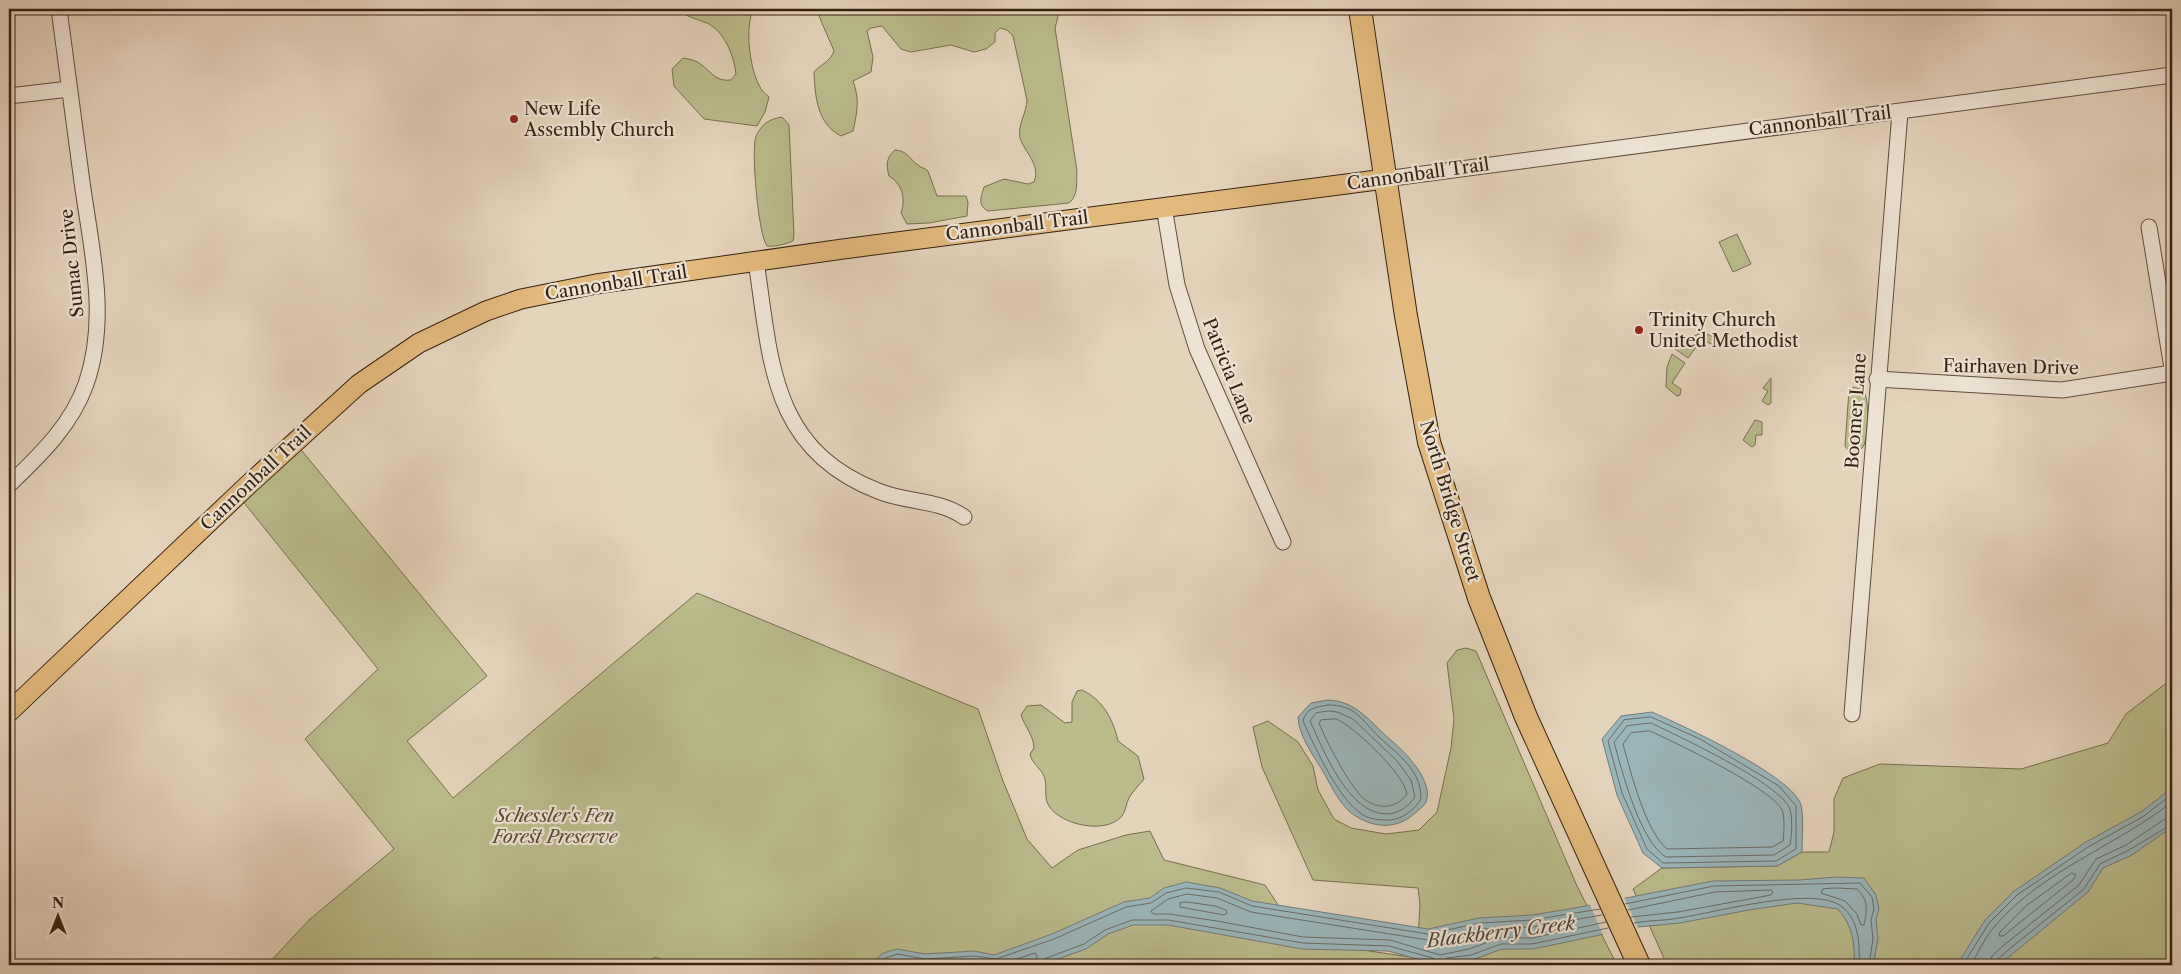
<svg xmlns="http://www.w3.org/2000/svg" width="2181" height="974" font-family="'Libre Caslon Text',serif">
<rect width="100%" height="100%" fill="#e5d4bc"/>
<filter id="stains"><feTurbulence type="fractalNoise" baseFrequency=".004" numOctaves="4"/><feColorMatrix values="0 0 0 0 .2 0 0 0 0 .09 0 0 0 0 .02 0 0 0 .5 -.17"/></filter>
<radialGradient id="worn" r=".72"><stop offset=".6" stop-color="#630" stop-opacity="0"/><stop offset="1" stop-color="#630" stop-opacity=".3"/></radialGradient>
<g fill="#bbbb8c" stroke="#786e4e">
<path d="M 677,9 L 754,9 C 744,25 750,69 759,85 C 761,90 765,94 769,97 L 765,112 L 757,126 L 704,119 L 674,86 L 672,69 L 683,58 C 688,59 695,60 699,63 C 711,71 715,82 731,80 L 736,74 C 734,56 725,33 709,24 C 698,19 686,17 677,9 Z"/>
<path d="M 816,9 L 1060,9 L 1055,28 L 1077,171 C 1076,182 1079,195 1069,203 L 988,211 C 977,205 981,197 984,187 L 1004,179 L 1028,184 L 1034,182 C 1041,165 1025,153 1020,138 C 1017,126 1027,112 1027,100 L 1013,36 L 1007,30 L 1000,28 L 995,33 L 995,42 L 986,49 L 974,52 L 951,45 L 911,52 L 901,49 L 882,26 L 871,28 L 867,31 L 873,57 L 871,72 L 853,81 C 860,99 857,113 853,131 L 841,136 C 817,124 815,96 814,72 C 821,64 830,62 834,51 Z"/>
<path d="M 782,117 L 789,125 L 794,235 L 793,241 C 786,244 775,247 767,246 C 758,234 751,150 756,136 C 762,124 769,119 782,117 Z"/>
<path d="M 895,150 C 908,151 908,158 918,165 C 921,168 925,168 928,171 L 937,196 L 966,196 L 968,202 L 967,216 L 929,223 L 907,224 L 901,213 C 906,198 902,184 889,176 C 886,165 886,158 895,150 Z"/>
<path d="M 1737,234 L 1751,264 L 1733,272 L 1719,242 Z"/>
<path d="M 1702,332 L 1716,338 L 1713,345 L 1702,339 L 1688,358 L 1675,349 L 1685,341 Z"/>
<path d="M 1672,354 L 1685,363 L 1672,383 L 1681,389 L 1680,395 L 1677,396 L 1666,387 L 1667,367 Z"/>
<path d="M 1771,378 L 1771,403 L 1768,405 L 1762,401 L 1768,391 L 1763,388 Z"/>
<path d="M 1853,387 L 1863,390 C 1870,398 1868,435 1864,445 C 1861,451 1856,453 1851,454 L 1845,446 L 1849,390 Z"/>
<path d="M 1755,420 L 1762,422 L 1762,435 L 1756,435 L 1755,445 L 1752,447 L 1743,440 Z"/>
<path d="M 298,446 L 487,676 L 407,741 L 453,798 L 697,593 L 978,709 L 1003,781 L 1027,839 L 1052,868 L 1078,850 L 1126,835 L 1150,831 L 1164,860 L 1265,885 L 1302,941 L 1417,958 L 1420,904 L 1418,888 L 1313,880 L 1262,767 L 1253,727 L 1268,721 L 1298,742 L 1313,766 L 1318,790 L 1334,819 L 1351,828 L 1386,834 L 1419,830 L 1437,812 L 1451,748 L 1454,719 L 1447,663 L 1457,650 L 1466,648 L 1476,651 L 1577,886 L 1617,965 L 267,965 L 309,920 L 394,849 L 305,739 L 378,669 L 241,499 Z"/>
<path d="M 2172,683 L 2172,965 L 1667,965 L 1633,889 L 1662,868 L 1777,866 L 1802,852 L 1829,852 L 1834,832 L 1834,799 L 1843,778 L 1880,764 L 2021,769 L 2108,743 L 2126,714 L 2165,684 Z"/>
<path d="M 1082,690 C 1103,700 1113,719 1118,741 L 1138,756 L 1144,779 C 1139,785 1133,791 1129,798 C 1126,803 1126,811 1122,816 C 1106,835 1061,825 1049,806 C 1043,797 1048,786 1044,776 C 1040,767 1032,764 1030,754 L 1034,748 C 1034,736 1025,727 1021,715 L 1027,706 L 1041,705 L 1065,723 L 1072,722 L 1072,702 L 1077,691 Z"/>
</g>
<g fill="#9ab6bb" stroke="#727a77">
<path d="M 1328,700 C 1358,701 1371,724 1393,742 C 1406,753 1434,782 1426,802 C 1424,806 1419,810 1415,813 C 1396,831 1370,828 1350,812 C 1338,802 1329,781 1321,768 C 1312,754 1298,733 1298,717 L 1311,703 Z"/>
<path d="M 1652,712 C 1681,725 1793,776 1801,805 C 1804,819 1802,837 1802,852 L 1777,866 L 1662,868 L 1643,853 L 1617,795 L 1602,739 L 1621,716 Z"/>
<path d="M 2172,788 L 2172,827 L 2132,855 L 2103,868 L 2088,892 L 1999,965 L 1957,965 L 1985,920 L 2013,892 L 2086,842 L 2141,812 Z"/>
<path d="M 1837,877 L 1864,878 L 1876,895 L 1879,909 L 1876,920 L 1878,939 L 1873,965 L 1854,965 C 1855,943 1853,927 1838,909 L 1797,903 L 1749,910 L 1680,923 L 1638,927 L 1533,949 L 1502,949 L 1472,960 L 1436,964 L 1388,951 L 1302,949 L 1168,925 L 1133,925 L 1108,934 L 1086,949 L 1041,965 L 870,965 L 883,953 L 897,949 L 925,954 L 974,951 L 994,955 L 1052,934 L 1124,902 L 1150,898 L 1164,888 L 1186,882 L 1220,888 L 1252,901 L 1428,929 L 1479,918 L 1532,915 L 1575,908 L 1713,881 L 1799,880 Z"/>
<path d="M 655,957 L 677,964 L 680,965 L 642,965 Z"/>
</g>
<path fill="#e5d4bc" d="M 1624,897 L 1639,930 L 1604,937 L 1589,903 Z"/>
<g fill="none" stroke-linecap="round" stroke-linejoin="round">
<g stroke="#686c66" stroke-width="1">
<path d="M 1328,705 C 1336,705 1343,706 1351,710 C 1361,716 1370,728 1379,737 C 1398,755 1421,769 1421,799 C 1415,809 1403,819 1390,820 C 1384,820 1374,820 1367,817 C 1341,806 1315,747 1303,721 C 1306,708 1316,707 1328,705 Z"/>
<path d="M 1329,711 L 1337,712 L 1353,719 L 1397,761 L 1411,780 L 1415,797 C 1409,806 1398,814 1387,814 C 1348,814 1324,751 1310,721 L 1316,713 Z"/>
<path d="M 1651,717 L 1700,739 L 1779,786 L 1796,806 L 1796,849 L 1776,861 L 1663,863 L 1647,849 L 1622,793 L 1608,741 L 1624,720 Z"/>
<path d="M 1336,719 C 1354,726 1404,774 1407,794 C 1397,809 1377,810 1363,798 C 1349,785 1326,741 1319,723 L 1321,720 Z"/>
<path d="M 1651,723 C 1680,737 1775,781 1789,807 C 1793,815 1792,836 1790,845 L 1774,855 L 1666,857 C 1640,842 1622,771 1614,742 L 1627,726 Z"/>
<path d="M 1650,731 C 1676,743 1771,788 1782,810 C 1785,817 1784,833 1783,841 L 1772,847 L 1667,849 C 1645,830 1631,773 1623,744 L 1631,733 Z"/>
<path d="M 2072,873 L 2076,875 L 2073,880 L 2003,936 L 1999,936 L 2000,932 L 2026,906 Z"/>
<path d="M 1837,888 L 1857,889 C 1869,901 1867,910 1864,925 L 1861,925 L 1857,914 L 1845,901 L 1821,893 L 1823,889 Z"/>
<path d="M 1187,902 L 1215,906 L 1226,910 L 1227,913 L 1224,915 L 1180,907 L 1180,903 Z"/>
<path d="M 1625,904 L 1714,886 L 1860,883 L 1872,897 L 1874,909 L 1871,920 L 1873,939 L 1869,965"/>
<path d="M 1628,910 L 1715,892 L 1771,890 L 1773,892 L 1771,895 L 1678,912 L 1631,917"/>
<path d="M 1602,915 L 1533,927 L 1481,929 L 1428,940 L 1251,912 L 1217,898 L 1187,894 L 1168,899 L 1151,911 L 1153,914 L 1169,914 L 1217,921 L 1303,937 L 1390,940 L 1440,955 L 1469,949 L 1500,938 L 1532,938 L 1606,922"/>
<path d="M 1634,923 C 1649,920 1664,921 1679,918 C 1713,913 1814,885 1841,906 C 1859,919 1860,945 1859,965"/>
<path d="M 877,965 L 885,958 L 898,954 L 925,959 L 974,956 L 996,959 L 1054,939 L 1126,907 L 1151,903 L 1166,893 L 1186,888 L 1219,892 L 1252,906 L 1428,934 L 1480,923 L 1532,920 L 1600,909"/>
<path d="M 998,965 L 1035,953 L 1037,956 L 1034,965"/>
<path d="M 1041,965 L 1044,959 L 1084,944 L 1105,930 L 1132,920 L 1168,920 L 1303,943 L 1389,946 L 1433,958 L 1437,965"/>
<path d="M 1443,965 L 1447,958 L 1471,955 L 1501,944 L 1532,944 L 1608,928"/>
<path d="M 1963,965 L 1989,923 L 2017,895 L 2088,847 L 2144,816 L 2172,794"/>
<path d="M 1971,965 C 1978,953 1985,937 1995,926 C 2043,870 2116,846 2172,802"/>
<path d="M 1990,965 L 1992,956 L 2004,945 L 2079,885 L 2096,859 L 2126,845 L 2165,819 L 2172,817"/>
<path d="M 1996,965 L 1997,960 L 2008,950 L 2084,889 L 2100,864 L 2129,850 L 2172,824"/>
</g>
<g stroke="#624e3c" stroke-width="17">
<g id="minor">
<path d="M 9,96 L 69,89"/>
<path d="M 1385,179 L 2172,75"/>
<path d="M 1164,207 L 1177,285 L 1197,349 L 1283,542"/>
<path d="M 2149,227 L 2172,368"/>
<path d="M 756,261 C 771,360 770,449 878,491 C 907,503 938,499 964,517"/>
<path d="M 1877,379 L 2062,390 L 2172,373"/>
<path d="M 9,485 C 40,455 71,426 86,384 C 109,318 91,248 82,182 C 74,124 67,66 59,9"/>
<path d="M 1852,714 L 1900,112"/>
</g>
</g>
<g stroke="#362111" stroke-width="21">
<path id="major" d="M 9,712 L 248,485 L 359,384 L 419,343 L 486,311 L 521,299 L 596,284 L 843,249 L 1385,179"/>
</g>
<g stroke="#362111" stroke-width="24">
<path id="highway" d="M 1360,9 L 1406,316 L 1429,442 L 1479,598 L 1526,717 L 1639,965"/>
</g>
<use href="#minor" stroke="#eee3d3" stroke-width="15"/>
<use href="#major" stroke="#e2ba7e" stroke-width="19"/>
<use href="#highway" stroke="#e2ba7e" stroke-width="22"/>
</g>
<g fill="#8f2418" stroke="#eee3d3" stroke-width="2">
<circle cx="514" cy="119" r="5"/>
<circle cx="1639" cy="330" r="5"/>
</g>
<g text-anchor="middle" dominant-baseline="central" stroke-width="4.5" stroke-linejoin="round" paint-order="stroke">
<g font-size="18" fill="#362111" stroke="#eee3d3" text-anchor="start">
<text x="524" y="109">New Life<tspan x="524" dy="21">Assembly Church</tspan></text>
<text x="1649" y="320">Trinity Church<tspan x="1649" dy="21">United Methodist</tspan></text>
</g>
<g font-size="18" fill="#362111" stroke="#eee3d3">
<text transform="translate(1820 121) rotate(-7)">Cannonball Trail</text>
<text transform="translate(1418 174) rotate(-8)">Cannonball Trail</text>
<text transform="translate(1017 226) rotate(-7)">Cannonball Trail</text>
<text transform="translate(72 263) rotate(-96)">Sumac Drive</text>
<text transform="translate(616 283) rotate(-9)">Cannonball Trail</text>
<text transform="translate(2011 367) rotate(1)">Fairhaven Drive</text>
<text transform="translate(1229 371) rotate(68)">Patricia Lane</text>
<text transform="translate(1856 411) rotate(-86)">Boomer Lane</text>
<text transform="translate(256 478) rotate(-43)">Cannonball Trail</text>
<text transform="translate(1450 501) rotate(73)">North Bridge Street</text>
</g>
<g font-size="18" font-style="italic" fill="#574830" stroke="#eee3d3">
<text x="555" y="816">Schessler's Fen<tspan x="555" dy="21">Forest Preserve</tspan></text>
</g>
<g font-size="19" font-style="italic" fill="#4f463c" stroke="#eee3d3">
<text transform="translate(1501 932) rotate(-7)">Blackberry Creek</text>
</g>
</g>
<rect width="2181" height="974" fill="none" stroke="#e5d4bc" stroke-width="30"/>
<rect x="10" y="10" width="2161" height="954" fill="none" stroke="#362111" stroke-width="2.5"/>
<rect x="15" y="15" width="2151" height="944" fill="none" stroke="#362111"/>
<g transform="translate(58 916)" stroke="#eee3d3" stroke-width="4" paint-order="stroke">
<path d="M0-4L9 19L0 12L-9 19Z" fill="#362111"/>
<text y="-8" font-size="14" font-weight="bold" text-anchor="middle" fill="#362111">N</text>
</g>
<rect width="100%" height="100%" filter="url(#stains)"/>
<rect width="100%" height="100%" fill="url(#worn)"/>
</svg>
